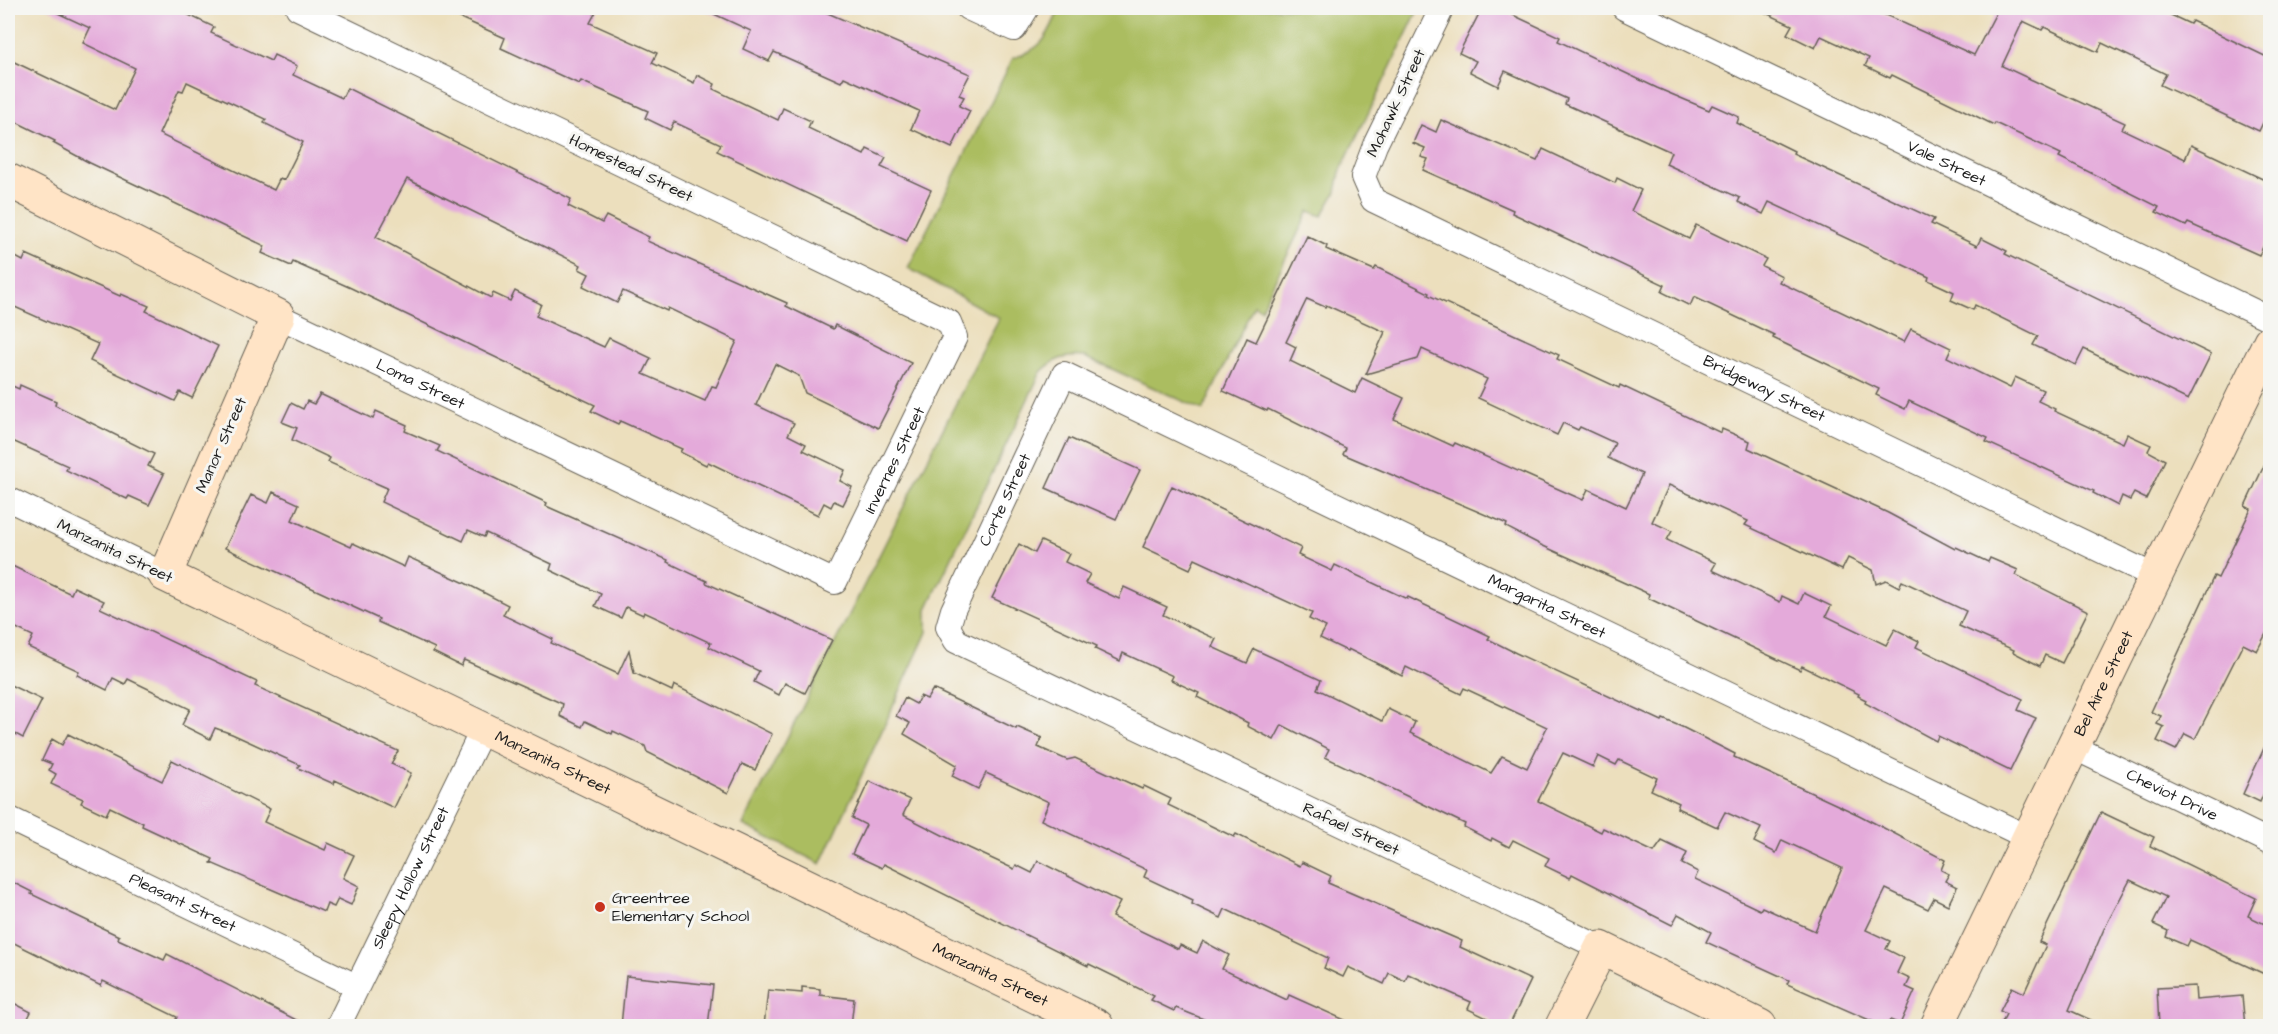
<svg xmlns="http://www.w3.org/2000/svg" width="2278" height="1034" font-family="'Architects Daughter',sans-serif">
<rect width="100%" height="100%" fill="#f6f6f2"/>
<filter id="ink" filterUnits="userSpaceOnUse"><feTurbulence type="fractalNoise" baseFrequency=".0167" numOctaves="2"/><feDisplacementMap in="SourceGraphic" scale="12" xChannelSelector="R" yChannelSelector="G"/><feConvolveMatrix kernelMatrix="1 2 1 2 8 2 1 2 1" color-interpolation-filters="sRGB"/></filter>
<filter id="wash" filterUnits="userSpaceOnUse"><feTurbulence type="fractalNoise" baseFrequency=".008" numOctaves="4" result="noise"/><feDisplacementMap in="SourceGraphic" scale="24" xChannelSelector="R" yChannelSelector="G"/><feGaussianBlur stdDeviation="1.35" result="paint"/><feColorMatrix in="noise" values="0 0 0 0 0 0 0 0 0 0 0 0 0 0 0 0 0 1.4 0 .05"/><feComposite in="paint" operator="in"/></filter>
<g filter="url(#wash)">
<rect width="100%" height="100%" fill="#ecdfbd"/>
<path fill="#abbd60" stroke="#646c3e" stroke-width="1.5" d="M 1060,8 L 1419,8 L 1340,172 L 1336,192 L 1322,216 L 1309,211 L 1261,309 L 1254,305 L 1203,410 L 1085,357 C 1066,355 1055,358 1041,372 L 927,609 L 927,632 L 821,864 L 743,825 L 999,318 L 908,268 L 1013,58 C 1045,48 1047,36 1060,8 Z"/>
<g id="blocks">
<g fill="#e4aada" fill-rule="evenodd">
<path d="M 47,8 L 174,8 L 214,27 L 211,33 L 271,61 L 274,55 L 297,66 L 293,75 L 342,98 L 347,88 L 571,199 L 568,206 L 602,223 L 606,216 L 649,237 L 647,241 L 787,303 L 786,306 L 833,329 L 835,325 L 911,363 L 878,428 L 805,393 L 799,376 L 775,364 L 756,405 L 794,423 L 788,435 L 806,444 L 803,450 L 845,470 L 840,481 L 852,487 L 843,505 L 834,501 L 831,507 L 824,503 L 818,515 L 708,462 L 706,465 L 680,452 L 682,449 L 620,421 L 618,424 L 591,411 L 595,405 L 351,288 L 293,262 L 291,266 L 262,253 L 265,246 L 90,163 L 53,143 L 55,141 L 8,118 L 8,59 L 115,110 L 135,68 L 83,43 L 90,28 ZM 187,82 L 266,119 L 264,123 L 303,142 L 284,180 L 280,178 L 274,190 L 159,134 L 179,90 L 183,91 ZM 407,179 L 581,265 L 579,269 L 589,274 L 583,286 L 617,303 L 623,291 L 667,311 L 668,308 L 737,341 L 716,387 L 712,386 L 705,401 L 643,374 L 651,358 L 609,338 L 604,347 L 536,316 L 541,304 L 515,291 L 510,301 L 493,293 L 491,298 L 376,237 Z"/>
<path d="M 438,8 L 598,8 L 590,23 L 657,53 L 652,63 L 694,83 L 697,75 L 715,84 L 713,89 L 778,120 L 783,108 L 811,121 L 808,128 L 864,155 L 867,149 L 886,158 L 881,167 L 931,190 L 907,241 L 717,151 L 721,144 L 674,122 L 670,130 L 645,118 L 648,111 L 581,81 L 579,84 L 501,48 L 505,38 Z"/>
<path d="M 701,8 L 816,8 L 970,74 L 959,95 L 964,97 L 959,106 L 970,111 L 952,148 L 911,129 L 919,111 L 844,77 L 841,82 L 774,52 L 769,61 L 743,49 L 751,31 Z"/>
<path d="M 1482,8 L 1498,8 L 1560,37 L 1558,41 L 1657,88 L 1709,110 L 1712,105 L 1739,117 L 1737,123 L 1794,151 L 1793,154 L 1934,219 L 1931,224 L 1977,246 L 1981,238 L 2007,251 L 2005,254 L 2211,354 L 2188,400 L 2084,349 L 2076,365 L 2033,345 L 2038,336 L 1975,305 L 1973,310 L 1951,300 L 1954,292 L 1928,280 L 1929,277 L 1769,202 L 1763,214 L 1738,202 L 1740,198 L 1666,164 L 1671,152 L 1565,104 L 1567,99 L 1505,71 L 1498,86 L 1470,72 L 1476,61 L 1459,53 Z"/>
<path d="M 1755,8 L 1870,8 L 1974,55 L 1998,9 L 1994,8 L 2156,8 L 2190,24 L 2192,21 L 2271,59 L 2271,106 L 2259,131 L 2160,85 L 2166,74 L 2102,43 L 2098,52 L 2044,27 L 2042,30 L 2023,21 L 2002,66 L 2125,123 L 2122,129 L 2185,159 L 2191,145 L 2271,183 L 2271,231 L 2259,255 L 2188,223 L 2186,226 L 2156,212 L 2159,207 L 2059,157 L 2061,154 L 1995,123 L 1994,125 L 1892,75 L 1890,78 L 1865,66 L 1869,58 L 1821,36 L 1815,48 L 1787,34 L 1792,25 Z"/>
<path d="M 1441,120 L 1537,161 L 1543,149 L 1615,183 L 1617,178 L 1641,190 L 1631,211 L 1689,239 L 1696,225 L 1766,259 L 1762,266 L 1782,276 L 1779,282 L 1904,342 L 1911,329 L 1951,348 L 1947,357 L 2010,388 L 2015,377 L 2043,390 L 2038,401 L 2055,409 L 2054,411 L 2123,443 L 2127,434 L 2151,445 L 2148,451 L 2165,460 L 2146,499 L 2134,493 L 2130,500 L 2122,496 L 2118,506 L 2093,493 L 2094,491 L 1986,442 L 1988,438 L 1909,401 L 1905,409 L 1876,395 L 1879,389 L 1773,338 L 1774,335 L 1694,297 L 1690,306 L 1662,292 L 1665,285 L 1512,213 L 1513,210 L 1423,170 L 1428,159 L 1421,157 L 1425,148 L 1413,143 L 1421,125 L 1436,132 Z"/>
<path d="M 1307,236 L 1327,246 L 1326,249 L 1374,270 L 1376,267 L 1429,293 L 1428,295 L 1559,355 L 1557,359 L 1619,388 L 1620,385 L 1721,433 L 1722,429 L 1750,441 L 1748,448 L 1888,513 L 1955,549 L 1956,547 L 1988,562 L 1990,558 L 2018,570 L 2016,575 L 2088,611 L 2062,663 L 2045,655 L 2040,666 L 2013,652 L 2014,650 L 1959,626 L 1966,611 L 1902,581 L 1899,587 L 1886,580 L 1876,584 L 1873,570 L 1848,558 L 1842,570 L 1745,525 L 1748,521 L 1669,485 L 1652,522 L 1672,531 L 1667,540 L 1716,563 L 1712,570 L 1780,602 L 1782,596 L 1799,604 L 1804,593 L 1831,606 L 1826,616 L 1886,645 L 1895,629 L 1919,641 L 1916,647 L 2023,699 L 2018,710 L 2036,718 L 2010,771 L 1938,736 L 1936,741 L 1865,703 L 1866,700 L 1858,696 L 1859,694 L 1802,666 L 1800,670 L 1648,598 L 1649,594 L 1541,545 L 1506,527 L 1507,524 L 1343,454 L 1346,448 L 1268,409 L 1267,411 L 1223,391 L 1247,338 L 1256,342 ZM 1307,299 L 1325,307 L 1326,305 L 1385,332 L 1366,374 L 1418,359 L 1422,349 L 1487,379 L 1478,398 L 1557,435 L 1563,423 L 1578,430 L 1580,427 L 1615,443 L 1608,458 L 1642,474 L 1626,507 L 1588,489 L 1583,500 L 1455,443 L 1453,446 L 1394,419 L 1404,398 L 1362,378 L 1355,393 L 1290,361 L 1296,347 L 1286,342 Z"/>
<path d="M 8,253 L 23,261 L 26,254 L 120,296 L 121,294 L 149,306 L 146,311 L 218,346 L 192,398 L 180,392 L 175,401 L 90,361 L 98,344 L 8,304 Z"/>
<path d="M 8,384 L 19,389 L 20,385 L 56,401 L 55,405 L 154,454 L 148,466 L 164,474 L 149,505 L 129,496 L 127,499 L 66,470 L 68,466 L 8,439 Z"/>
<path d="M 320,394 L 373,419 L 376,411 L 407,425 L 405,431 L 440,446 L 437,451 L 547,503 L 546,506 L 668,560 L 667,562 L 707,581 L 706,583 L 832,640 L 805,693 L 785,683 L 779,695 L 754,682 L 759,671 L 709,647 L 711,643 L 644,612 L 643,615 L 626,607 L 621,618 L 595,606 L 601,594 L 550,570 L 552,564 L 486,533 L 484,537 L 468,530 L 463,541 L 381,502 L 387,488 L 328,462 L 330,458 L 292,440 L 297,428 L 282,422 L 291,403 L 303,409 L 307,401 L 314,404 Z"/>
<path d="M 1069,438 L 1140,470 L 1116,519 L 1046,488 Z"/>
<path d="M 2271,451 L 2271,624 L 2257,651 L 2243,644 L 2195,739 L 2185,734 L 2176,750 L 2157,741 L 2164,727 L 2157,724 L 2161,716 L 2151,712 L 2214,576 L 2218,578 L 2251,509 L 2245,506 Z"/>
<path d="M 1172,486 L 1301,548 L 1298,555 L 1332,571 L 1335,565 L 1407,599 L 1408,597 L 1490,636 L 1488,639 L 1516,653 L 1662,721 L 1663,719 L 1682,727 L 1735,754 L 1734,757 L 1859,815 L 1945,860 L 1941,870 L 1949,874 L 1945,881 L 1957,887 L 1948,905 L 1934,898 L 1928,909 L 1886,889 L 1866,930 L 1890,941 L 1886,949 L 1904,958 L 1897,973 L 1910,979 L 1906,987 L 1915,991 L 1900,1024 L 1890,1020 L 1886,1026 L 1883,1026 L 1787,984 L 1789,980 L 1706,942 L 1711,932 L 1678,914 L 1672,925 L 1572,874 L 1570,878 L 1545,866 L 1549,858 L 1513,840 L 1509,847 L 1492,838 L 1491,841 L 1464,827 L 1465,824 L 1325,757 L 1329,749 L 1282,725 L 1274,740 L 1247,726 L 1248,723 L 1197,697 L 1199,693 L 1171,680 L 1173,676 L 1123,653 L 1120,661 L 1095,649 L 1097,646 L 992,598 L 1019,544 L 1035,553 L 1041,541 L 1069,554 L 1065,562 L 1090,574 L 1085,583 L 1119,599 L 1124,587 L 1167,607 L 1163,615 L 1216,639 L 1212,647 L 1247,663 L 1254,649 L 1321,680 L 1317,689 L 1382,721 L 1388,709 L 1415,722 L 1410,733 L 1491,773 L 1502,756 L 1527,768 L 1547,727 L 1464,688 L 1461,694 L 1406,667 L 1402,676 L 1348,649 L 1347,651 L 1320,638 L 1326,627 L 1309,619 L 1312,613 L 1195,559 L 1190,569 L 1143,547 ZM 1563,753 L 1593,767 L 1598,756 L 1616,765 L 1619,760 L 1657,778 L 1651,790 L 1679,803 L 1677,808 L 1717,827 L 1725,812 L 1761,828 L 1754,842 L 1776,853 L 1782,840 L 1842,868 L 1815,931 L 1762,907 L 1760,910 L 1695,879 L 1698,872 L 1682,864 L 1687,853 L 1662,841 L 1654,852 L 1603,828 L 1601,832 L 1538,801 Z"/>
<path d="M 273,492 L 299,504 L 292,520 L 351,547 L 353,543 L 404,567 L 408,557 L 465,583 L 508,605 L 503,615 L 553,639 L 551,643 L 618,674 L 629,650 L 634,673 L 672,691 L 674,685 L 772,734 L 755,770 L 742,764 L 728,793 L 647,752 L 645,746 L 613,731 L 612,734 L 585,721 L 582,727 L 560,716 L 563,704 L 464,660 L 461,666 L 433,652 L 435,648 L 378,622 L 379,619 L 225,548 L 251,495 L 268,503 Z"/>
<path d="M 8,564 L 71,594 L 74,587 L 104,601 L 100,608 L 257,682 L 255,686 L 398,751 L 391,764 L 411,773 L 394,808 L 335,780 L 334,784 L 298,768 L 300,765 L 232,734 L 215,728 L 210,739 L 182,725 L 190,709 L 128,679 L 125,684 L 113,678 L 107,690 L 77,675 L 79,671 L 28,647 L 33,636 L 8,624 Z"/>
<path d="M 8,684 L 42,700 L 23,738 L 8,730 Z"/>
<path d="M 933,689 L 1016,729 L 1017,727 L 1042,738 L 1038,747 L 1067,760 L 1075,758 L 1142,789 L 1144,786 L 1171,799 L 1168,805 L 1234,837 L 1236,834 L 1300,866 L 1302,862 L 1331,876 L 1328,883 L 1462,941 L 1460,947 L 1531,980 L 1509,1026 L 1488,1026 L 1491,1020 L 1468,1009 L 1471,1002 L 1408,974 L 1405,981 L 1389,973 L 1384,984 L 1348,967 L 1343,977 L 1324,968 L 1328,958 L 1225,909 L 1221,918 L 1192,904 L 1193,900 L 1144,877 L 1147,870 L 1041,820 L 1049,802 L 986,773 L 978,789 L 952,776 L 957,765 L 904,734 L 910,723 L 896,716 L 905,698 L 916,704 L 920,696 L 927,699 Z"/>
<path d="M 2271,733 L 2271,796 L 2264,793 L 2260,802 L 2243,794 Z"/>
<path d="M 68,734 L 162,781 L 172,760 L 270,809 L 264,822 L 325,850 L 328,843 L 354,855 L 343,878 L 359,886 L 351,905 L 338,899 L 334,907 L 327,904 L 324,912 L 211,863 L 213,859 L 142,826 L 143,823 L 110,807 L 106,815 L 81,803 L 83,799 L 51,784 L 56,774 L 49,770 L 52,764 L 42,760 L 52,739 L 62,745 Z"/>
<path d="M 869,781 L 910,800 L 903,815 L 954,841 L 1014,869 L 1016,865 L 1032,873 L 1038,861 L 1120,902 L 1112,917 L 1178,949 L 1180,945 L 1197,953 L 1203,941 L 1229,955 L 1222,969 L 1287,1000 L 1289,995 L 1358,1026 L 1221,1026 L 1176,1008 L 1174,1011 L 1151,1000 L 1154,996 L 1089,964 L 1088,966 L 884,864 L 882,868 L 852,854 L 866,825 L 852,818 Z"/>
<path d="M 2101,812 L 2154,837 L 2150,846 L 2256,898 L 2248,916 L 2271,927 L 2271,977 L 2190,940 L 2187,946 L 2166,937 L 2168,931 L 2153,924 L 2166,897 L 2130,880 L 2104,929 L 2069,1010 L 2104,1026 L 2000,1026 L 2006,1014 L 2000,1011 L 2012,987 L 2024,993 L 2046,945 L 2039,942 Z"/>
<path d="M 8,880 L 32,892 L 31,894 L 119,936 L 118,939 L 164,960 L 167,954 L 308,1026 L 173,1026 L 177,1017 L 103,981 L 101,986 L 8,940 Z"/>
<path d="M 626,976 L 713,985 L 708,1026 L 621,1026 Z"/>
<path d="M 2195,986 L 2196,1000 L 2242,996 L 2245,1026 L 2159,1026 L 2157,988 Z"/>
<path d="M 802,987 L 820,989 L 820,995 L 854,999 L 851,1026 L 764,1026 L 768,990 L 802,993 Z"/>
<path d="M 8,1000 L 31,1012 L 24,1026 L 8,1026 Z"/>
</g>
</g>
</g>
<g filter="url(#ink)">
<use href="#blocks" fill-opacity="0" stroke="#656054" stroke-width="1.5"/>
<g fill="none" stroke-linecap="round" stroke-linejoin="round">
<g stroke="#656054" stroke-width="26">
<g id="street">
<path d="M 968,8 L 1014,29 L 1027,8"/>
<path id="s1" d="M 1442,8 L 1375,145 L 1363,177 L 1373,200 L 2156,577"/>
<path id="s2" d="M 1624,8 L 2270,319"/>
<path id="s3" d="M 278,316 L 835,582 L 955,337 L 949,322 L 298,8"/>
<path d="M 8,499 L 165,575"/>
<path id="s4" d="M 2073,747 L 2270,842"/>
<path id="s5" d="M 8,818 L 356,986"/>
<path id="s6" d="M 1601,948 L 956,641 L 948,627 L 953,610 L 1064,374 L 2029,838"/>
<path id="s7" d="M 338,1026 L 483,729"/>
</g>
</g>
<g stroke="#656054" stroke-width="35">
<g id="secondary">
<path id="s8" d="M 8,180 L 278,316 L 165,575 L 1097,1026"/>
<path d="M 1562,1026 L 1601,948 L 1760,1026"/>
<path id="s9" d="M 1937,1026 L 2270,341"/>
</g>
</g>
<use href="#street" stroke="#fff" stroke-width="24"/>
<use href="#secondary" stroke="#ffe4c6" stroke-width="33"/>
</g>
</g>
<circle fill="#c8321e" stroke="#f6f6f2" stroke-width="2" cx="600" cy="907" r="6"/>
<g text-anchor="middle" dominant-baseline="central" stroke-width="6" stroke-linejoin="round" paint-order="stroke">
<g font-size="16" fill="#1c1c1c" stroke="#f6f6f2">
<text transform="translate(1396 103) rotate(-65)">Mohawk Street</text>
<text stroke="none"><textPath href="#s2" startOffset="358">Vale Street</textPath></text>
<text transform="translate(631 168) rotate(26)">Homestead Street</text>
<text stroke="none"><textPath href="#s3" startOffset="158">Loma Street</textPath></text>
<text stroke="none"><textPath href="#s1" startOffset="646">Bridgeway Street</textPath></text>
<text transform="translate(221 445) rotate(-66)">Manor Street</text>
<text stroke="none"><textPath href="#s3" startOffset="753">Invernes Street</textPath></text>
<text stroke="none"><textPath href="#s6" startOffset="870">Corte Street</textPath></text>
<text transform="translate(115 551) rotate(26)">Manzanita Street</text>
<text stroke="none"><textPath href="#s6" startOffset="1545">Margarita Street</textPath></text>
<text stroke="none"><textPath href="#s9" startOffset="381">Bel Aire Street</textPath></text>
<text stroke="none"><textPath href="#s8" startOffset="1016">Manzanita Street</textPath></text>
<text stroke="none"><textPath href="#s4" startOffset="110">Cheviot Drive</textPath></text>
<text transform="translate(1351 829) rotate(25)">Rafael Street</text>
<text stroke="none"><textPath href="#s7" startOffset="165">Sleepy Hollow Street</textPath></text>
<text stroke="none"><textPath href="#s5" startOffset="194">Pleasant Street</textPath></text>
<text stroke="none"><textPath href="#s8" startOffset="1502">Manzanita Street</textPath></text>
</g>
<g font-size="16" fill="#1c1c1c" stroke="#f6f6f2" text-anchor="start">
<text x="612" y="898">Greentree<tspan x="612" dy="18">Elementary School</tspan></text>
</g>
</g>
<rect width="2278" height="1034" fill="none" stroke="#f6f6f2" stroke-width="30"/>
</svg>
